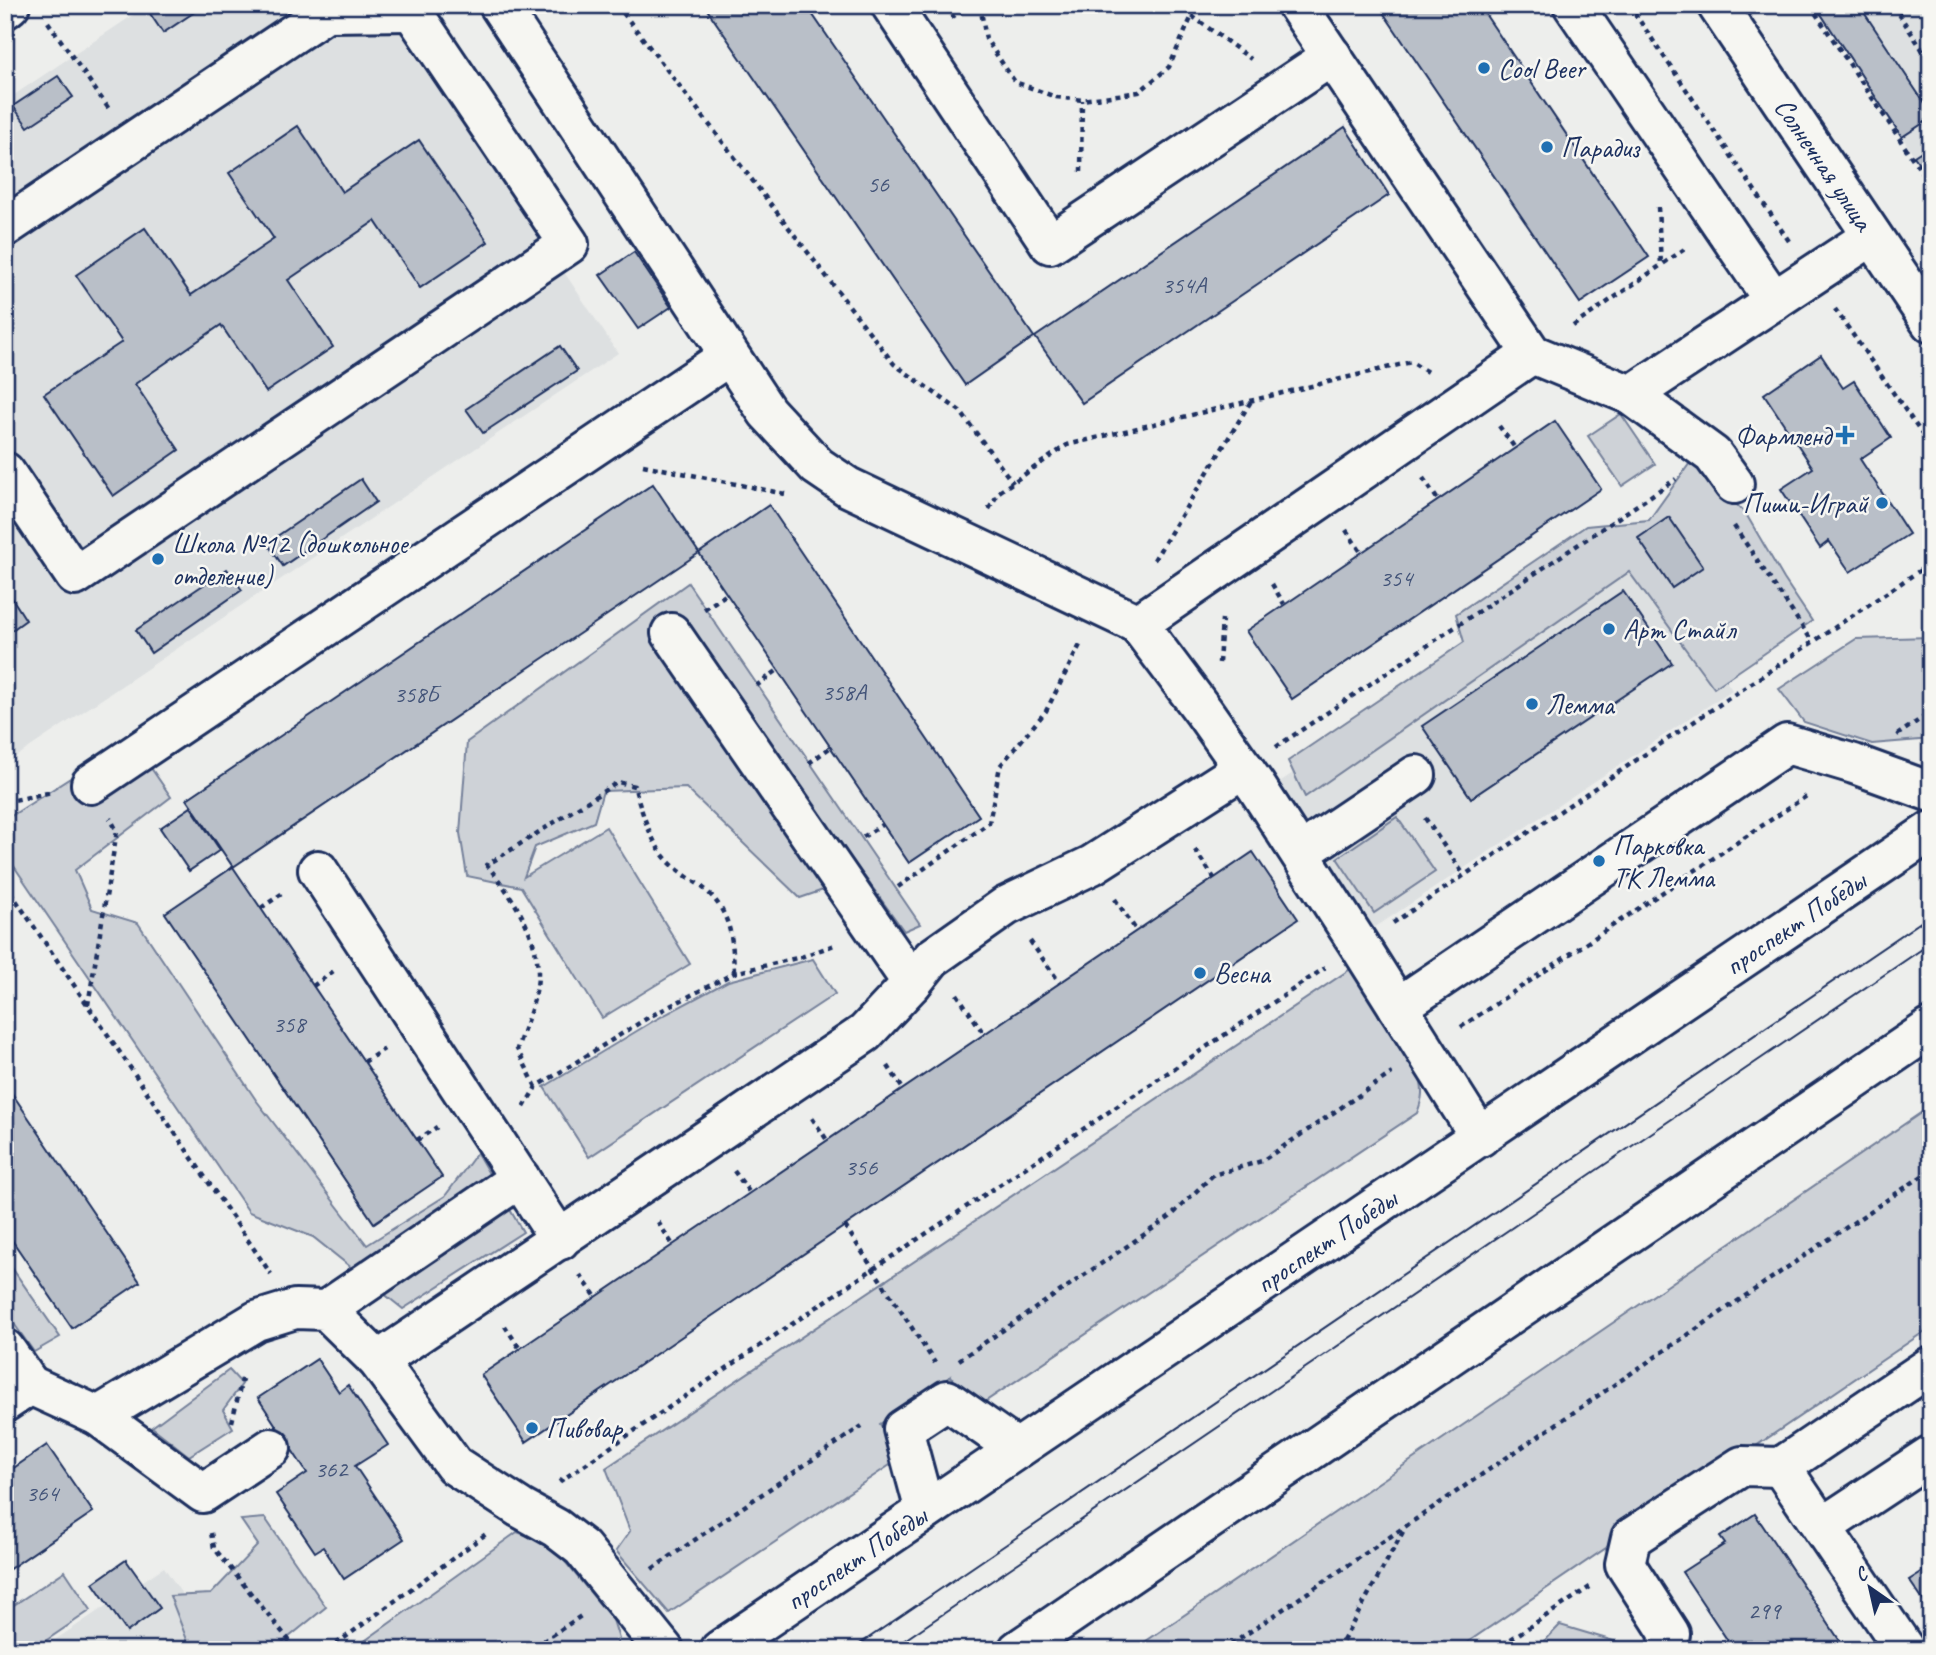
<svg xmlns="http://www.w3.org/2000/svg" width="1936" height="1655" font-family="Caveat,sans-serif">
<rect width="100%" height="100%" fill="#edeeec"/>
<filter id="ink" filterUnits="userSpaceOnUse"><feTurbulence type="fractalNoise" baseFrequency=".0143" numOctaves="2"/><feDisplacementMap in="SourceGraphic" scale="14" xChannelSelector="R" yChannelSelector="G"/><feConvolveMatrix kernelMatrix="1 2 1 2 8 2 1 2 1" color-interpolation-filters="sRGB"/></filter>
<g filter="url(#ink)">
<g fill="#dde0e1">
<path d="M 148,5 L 423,5 L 560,266 L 618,353 L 5,764 L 5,101 Z"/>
<path d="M 1815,5 L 1931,5 L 1931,181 Z"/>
<path d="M 1636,545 L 1732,690 L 1371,930 L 1275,785 Z"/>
<path d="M 164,1567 L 219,1650 L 40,1650 Z"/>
</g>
<g fill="#ced2d7" stroke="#74809a" stroke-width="2">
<path d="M 1621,414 L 1655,464 L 1622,486 L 1588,436 Z"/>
<path d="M 1692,460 L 1746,514 L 1784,579 L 1812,621 L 1714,688 L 1629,572 L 1305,797 L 1288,761 L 1464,642 L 1456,614 L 1586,526 L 1649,520 Z"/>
<path d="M 688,583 L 920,924 L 904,931 L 864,876 L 800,898 L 686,788 L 603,791 L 594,822 L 535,847 L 524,877 L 606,827 L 690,964 L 602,1018 L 521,887 L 467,876 L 460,833 L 467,742 Z"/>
<path d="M 1931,637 L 1931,739 L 1872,744 L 1804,722 L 1779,689 L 1856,639 Z"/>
<path d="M 131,739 L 171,797 L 75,870 L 92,909 L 138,923 L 256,1100 L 367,1245 L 445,1196 L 477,1153 L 523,1232 L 403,1309 L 313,1237 L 249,1212 L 5,853 L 5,820 Z"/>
<path d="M 1397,817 L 1435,872 L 1374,913 L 1337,858 Z"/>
<path d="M 813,959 L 835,994 L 589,1157 L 544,1087 L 655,1020 L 728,981 Z"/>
<path d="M 1352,968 L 1418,1074 C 1424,1089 1423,1098 1417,1113 L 974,1409 L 951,1376 L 880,1424 L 902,1457 L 669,1613 L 616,1551 L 630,1531 L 606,1468 Z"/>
<path d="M 1931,1106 L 1931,1327 L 1456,1650 L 1133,1650 Z"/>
<path d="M 5,1258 L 60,1337 L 34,1352 L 5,1311 Z"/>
<path d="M 229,1370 L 242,1384 L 223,1410 L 233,1428 L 189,1456 L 152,1427 Z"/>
<path d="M 265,1518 L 326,1607 L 273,1650 L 191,1650 L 170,1596 L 211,1594 L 258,1545 L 241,1520 Z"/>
<path d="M 517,1532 L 540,1540 L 558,1553 L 613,1620 L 619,1639 L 614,1650 L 352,1650 Z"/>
<path d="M 65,1571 L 91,1610 L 32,1650 L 5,1650 L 5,1611 Z"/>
<path d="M 1560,1625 L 1617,1642 L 1616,1650 L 1536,1650 Z"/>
</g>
<g fill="#b9bfc8" stroke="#1b2f5e" stroke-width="2">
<path d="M 153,5 L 205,5 L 163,33 L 147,9 Z"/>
<path d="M 704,5 L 806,5 L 1034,337 L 965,385 Z"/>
<path d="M 1378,5 L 1479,5 L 1649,257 L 1580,303 Z"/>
<path d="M 1815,5 L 1859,5 L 1931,113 L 1931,118 L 1902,137 Z"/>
<path d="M 58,76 L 73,97 L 28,127 L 13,106 Z"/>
<path d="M 298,126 L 342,192 L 419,140 L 488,242 L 420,288 L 375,221 L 288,280 L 333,347 L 266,392 L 221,325 L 135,384 L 179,450 L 113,496 L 44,394 L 122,342 L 76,275 L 145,228 L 191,295 L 274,239 L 229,173 Z"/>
<path d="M 1345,127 L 1389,195 L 1082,403 L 1035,337 Z"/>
<path d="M 1931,145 L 1931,181 L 1914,156 Z"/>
<path d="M 634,252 L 671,307 L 638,329 L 600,275 Z"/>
<path d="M 560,346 L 577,371 L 483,433 L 466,409 Z"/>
<path d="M 1821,355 L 1843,388 L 1854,381 L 1891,438 L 1860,459 L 1909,534 L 1850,572 L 1829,541 L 1820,548 L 1781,489 L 1813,468 L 1764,394 Z"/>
<path d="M 1555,421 L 1601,489 L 1292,699 L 1246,631 Z"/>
<path d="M 361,479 L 376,502 L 283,566 L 267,543 Z"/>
<path d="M 653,484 L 699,553 L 233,867 L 187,799 Z"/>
<path d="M 769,505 L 979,816 L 909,863 L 699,553 Z"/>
<path d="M 1669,517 L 1703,567 L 1672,588 L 1638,538 Z"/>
<path d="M 227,569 L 242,590 L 151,653 L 136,630 Z"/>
<path d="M 1623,591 L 1672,663 L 1471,798 L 1422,726 Z"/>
<path d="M 10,595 L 26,620 L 5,635 L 5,599 Z"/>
<path d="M 191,807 L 220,850 L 189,871 L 160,828 Z"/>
<path d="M 1253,852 L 1298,919 L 526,1442 L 481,1375 Z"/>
<path d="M 233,867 L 442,1177 L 374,1223 L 165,913 Z"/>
<path d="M 5,1083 L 140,1282 L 72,1328 L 5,1230 Z"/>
<path d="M 317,1359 L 339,1392 L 348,1385 L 388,1445 L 355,1466 L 404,1539 L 344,1579 L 323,1547 L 315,1552 L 276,1494 L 307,1473 L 258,1398 Z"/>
<path d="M 47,1445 L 93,1512 L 5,1572 L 5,1474 Z"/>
<path d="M 1755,1514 L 1846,1650 L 1734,1650 L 1682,1572 L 1725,1544 L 1720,1537 Z"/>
<path d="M 126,1560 L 160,1608 L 127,1632 L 93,1583 Z"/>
<path d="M 1931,1566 L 1931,1612 L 1909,1580 Z"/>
</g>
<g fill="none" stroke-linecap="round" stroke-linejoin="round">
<g stroke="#1b2f5e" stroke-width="44">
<g id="minor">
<path d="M 499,5 L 767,412 L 817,466 L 848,487 L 1138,624 L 1204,712 L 1256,786 L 1359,945 L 1480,1137"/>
<path d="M 891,5 L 1050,244 L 1332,56"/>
<path d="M 1297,5 L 1532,354 L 1631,395 L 1872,236"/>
<path d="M 1573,5 L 1774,301"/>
<path d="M 1717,5 L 1931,323"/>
<path d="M 5,9 L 10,5"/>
<path d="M 5,227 L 326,12 L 412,11 L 419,5"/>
<path d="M 1631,395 L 1713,455 L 1734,484"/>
<path d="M 5,472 L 75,576 L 569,244 L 412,11"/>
<path d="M 1138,624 L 1532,354"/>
<path d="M 671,633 L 912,983"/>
<path d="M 91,784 L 729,356"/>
<path d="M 1300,853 L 1416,775"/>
<path d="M 318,870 L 560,1240"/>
<path d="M 1398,1007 L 1787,744 L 1854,764 L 1931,792"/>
<path d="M 326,1310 L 520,1178"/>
<path d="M 5,1349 L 30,1385"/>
<path d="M 378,1361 L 865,1033 L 912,983 L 932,958 L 1006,906 L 1092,865 L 1244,768"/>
<path d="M 5,1402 L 30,1385 L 98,1416 L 256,1321 L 295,1309 L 326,1310 L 378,1361 L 454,1465 L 520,1508 L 556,1528 L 582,1548 L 664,1650"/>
<path d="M 98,1416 L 203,1493 L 271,1448"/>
<path d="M 1781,1467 L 1905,1650"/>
<path d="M 925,1511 L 903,1429 L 947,1400 L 1017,1449"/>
<path d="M 1822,1527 L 1931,1455"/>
<path d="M 1667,1650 L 1670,1634 L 1625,1564 L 1631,1538 L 1742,1466 L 1781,1467 L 1931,1366"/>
</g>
</g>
<g stroke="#1b2f5e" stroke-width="44">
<g id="major">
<path d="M 720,1650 L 1931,831"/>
<path d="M 1018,1650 L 1931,1028"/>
</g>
</g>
<g stroke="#1b2f5e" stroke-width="4.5" stroke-dasharray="5 5" stroke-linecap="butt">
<path d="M 617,5 L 894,364 L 960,411 L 1013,483"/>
<path d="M 980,5 L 986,39 L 1015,82 L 1056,97 L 1082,100 L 1139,92 L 1169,67 L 1192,16 L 1195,5"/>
<path d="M 1629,5 L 1789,241"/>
<path d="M 1810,5 L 1931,186"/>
<path d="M 1893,5 L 1931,63"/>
<path d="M 1192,16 L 1251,59"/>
<path d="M 951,18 L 970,5"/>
<path d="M 48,22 L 109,109"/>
<path d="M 1081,172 L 1082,100"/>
<path d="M 1658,207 L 1661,265"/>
<path d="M 1835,309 L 1931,447"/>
<path d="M 1573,326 L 1686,248"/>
<path d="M 1499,426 L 1515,448"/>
<path d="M 643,465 L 785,494"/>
<path d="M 1423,478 L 1438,500"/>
<path d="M 989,509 L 999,492 L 1067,445 L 1411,362 L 1429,373"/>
<path d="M 1734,526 L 1812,641"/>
<path d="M 1346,530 L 1361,552"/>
<path d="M 1154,560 L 1253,398"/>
<path d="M 1272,584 L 1284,604"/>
<path d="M 704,609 L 727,594"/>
<path d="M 1219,663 L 1222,619"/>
<path d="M 756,686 L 778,670"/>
<path d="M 1897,735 L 1931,712"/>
<path d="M 1276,747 L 1676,479"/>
<path d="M 809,763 L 831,747"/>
<path d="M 5,802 L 52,792"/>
<path d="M 1425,818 L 1464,875"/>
<path d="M 863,837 L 883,824"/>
<path d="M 1195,850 L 1214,878"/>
<path d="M 5,884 L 271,1274"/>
<path d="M 898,887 L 989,823 L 1000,766 L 1046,711 L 1082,641"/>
<path d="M 1115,899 L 1136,930"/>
<path d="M 261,908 L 283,893"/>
<path d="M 1393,923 L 1931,563"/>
<path d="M 1030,941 L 1060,983"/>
<path d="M 313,986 L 335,970"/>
<path d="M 957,994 L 984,1034"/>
<path d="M 88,1005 L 117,831 L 110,818"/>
<path d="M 1461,1027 L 1808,795"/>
<path d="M 364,1062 L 384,1049"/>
<path d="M 888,1066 L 903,1089"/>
<path d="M 536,1087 L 517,1049 C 524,1027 537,1000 538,976 C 539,935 512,896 487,865 L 618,782 L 634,786 C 641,808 647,831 660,851 C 670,866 686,876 701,886 C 731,910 733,938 734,973"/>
<path d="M 524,1107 L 536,1087 L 649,1017 L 734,973 L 801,957 L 837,944"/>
<path d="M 812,1118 L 827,1140"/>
<path d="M 417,1140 L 437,1127"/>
<path d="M 734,1171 L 750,1193"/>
<path d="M 658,1222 L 673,1245"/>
<path d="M 845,1226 L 935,1363"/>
<path d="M 580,1275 L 596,1297"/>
<path d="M 505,1326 L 520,1349"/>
<path d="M 959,1360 L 1170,1217 L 1213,1175 L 1262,1161 L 1392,1073"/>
<path d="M 232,1422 L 242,1379"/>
<path d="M 559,1482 L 873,1269 L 1325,968"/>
<path d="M 211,1533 L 214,1548 L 297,1650"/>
<path d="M 652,1569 L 862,1426"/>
<path d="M 328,1650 L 486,1534"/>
<path d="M 525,1650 L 539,1644 L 584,1614"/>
<path d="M 1223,1650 L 1931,1170"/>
<path d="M 1338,1650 L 1405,1528"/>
<path d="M 1494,1650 L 1590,1587"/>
</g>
<use href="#minor" stroke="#f6f6f2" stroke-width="38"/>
<use href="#major" stroke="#f6f6f2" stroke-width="38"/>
<g stroke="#1b2f5e" stroke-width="2">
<path d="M 851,1650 L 1931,915"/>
<path d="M 890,1650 L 1931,943"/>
</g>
</g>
</g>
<g fill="#1f6fb2" stroke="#f6f6f2" stroke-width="2.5">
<circle cx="1484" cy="68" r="7"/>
<circle cx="1547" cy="147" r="7"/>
<path d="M1841.5 424.5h7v7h7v7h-7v7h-7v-7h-7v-7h7z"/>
<circle cx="1882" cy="503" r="7"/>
<circle cx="158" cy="559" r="7"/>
<circle cx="1609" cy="629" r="7"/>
<circle cx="1532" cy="704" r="7"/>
<circle cx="1599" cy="861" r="7"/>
<circle cx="1200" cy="973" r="7"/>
<circle cx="532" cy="1428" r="7"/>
</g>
<g text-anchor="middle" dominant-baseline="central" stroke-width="5" stroke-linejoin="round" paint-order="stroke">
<g font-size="24" fill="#425378">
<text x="878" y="184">56</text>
<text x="1184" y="285">354А</text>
<text x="1396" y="578">354</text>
<text x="844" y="692">358А</text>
<text x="416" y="694">358Б</text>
<text x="289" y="1024">358</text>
<text x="861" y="1167">356</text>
<text x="331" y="1469">362</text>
<text x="42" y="1493">364</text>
<text x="1764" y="1611">299</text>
</g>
<g font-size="28" fill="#1b2f5e" stroke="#f6f6f2" text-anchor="start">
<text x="1498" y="68">Cool Beer</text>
<text x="1561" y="147">Парадиз</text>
<text x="1831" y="435" text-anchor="end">Фармленд</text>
<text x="1868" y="503" text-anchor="end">Пиши-Играй</text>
<text x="172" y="543">Школа №12 (дошкольное<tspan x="172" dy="32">отделение)</tspan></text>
<text x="1623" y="629">Арт Стайл</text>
<text x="1546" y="704">Лемма</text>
<text x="1613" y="845">Парковка<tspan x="1613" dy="32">ТК Лемма</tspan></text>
<text x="1214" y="973">Весна</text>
<text x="546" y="1428">Пивовар</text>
</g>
<g font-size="28" fill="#1b2f5e" stroke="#f6f6f2">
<text transform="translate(1824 164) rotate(56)">Солнечная улица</text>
<text transform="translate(1795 923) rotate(-34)">проспект Победы</text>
<text transform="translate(1326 1241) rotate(-34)">проспект Победы</text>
<text transform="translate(856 1558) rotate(-34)">проспект Победы</text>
</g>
</g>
<rect width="1936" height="1655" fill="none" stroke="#f6f6f2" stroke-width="28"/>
<rect x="14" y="14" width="1908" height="1627" fill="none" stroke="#1b2f5e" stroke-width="2.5" filter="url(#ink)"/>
<g transform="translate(1870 1588) rotate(326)" stroke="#f6f6f2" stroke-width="5" paint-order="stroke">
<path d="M0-5L12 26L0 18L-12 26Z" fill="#1b2f5e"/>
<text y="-10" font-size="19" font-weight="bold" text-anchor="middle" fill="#1b2f5e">С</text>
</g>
</svg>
